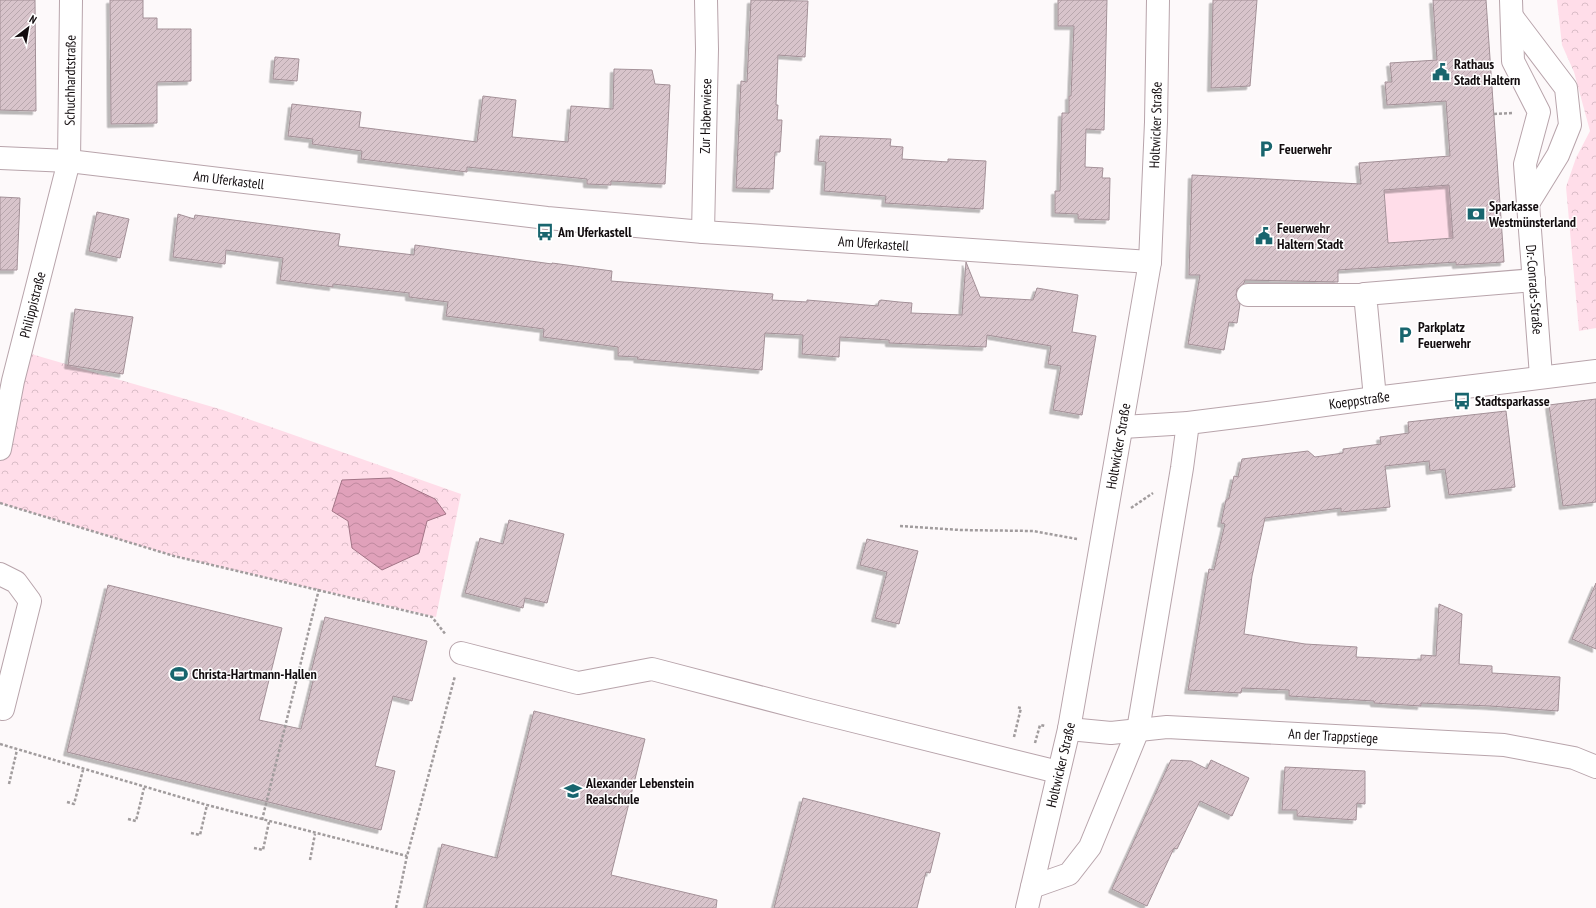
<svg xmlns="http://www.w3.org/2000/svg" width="1596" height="908" font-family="'PT Sans Narrow',sans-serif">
<defs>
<pattern id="park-crowns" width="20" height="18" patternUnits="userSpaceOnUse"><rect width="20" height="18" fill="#ffdde9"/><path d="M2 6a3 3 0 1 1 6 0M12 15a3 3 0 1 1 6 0" fill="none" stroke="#dabcc7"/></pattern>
<pattern id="water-waves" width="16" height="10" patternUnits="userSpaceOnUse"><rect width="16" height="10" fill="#e0a1ba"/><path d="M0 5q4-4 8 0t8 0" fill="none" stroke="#bf899f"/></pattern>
<pattern id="building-hatch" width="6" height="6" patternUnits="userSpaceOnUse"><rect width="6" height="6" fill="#d8c4cb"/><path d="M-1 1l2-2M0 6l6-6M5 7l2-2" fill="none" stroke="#b8a7ad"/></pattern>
<filter id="shadow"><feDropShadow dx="-3.5" dy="3.5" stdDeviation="0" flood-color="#0004"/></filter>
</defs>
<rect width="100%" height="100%" fill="#fdf9fa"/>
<g fill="url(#park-crowns)">
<path d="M 1557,0 L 1596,0 L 1596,328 L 1579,331 L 1566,187 L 1576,158 L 1590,131 L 1574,72 L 1562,45 Z"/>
<path d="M 21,351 L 223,410 L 461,494 L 436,617 L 174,556 L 0,503 L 0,449 Z"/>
</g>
<path fill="#ffdde9" d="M 1449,185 L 1453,238 L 1388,243 L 1384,190 Z"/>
<path fill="url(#water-waves)" stroke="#a27486" d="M 391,478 L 435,499 L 446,514 L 427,521 L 419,553 L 382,570 L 352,548 L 348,521 L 332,511 L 342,480 Z"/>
<g fill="url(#building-hatch)" stroke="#a39097" fill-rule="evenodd" filter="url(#shadow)">
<path d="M 0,0 L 35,0 L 36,111 L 0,110 Z"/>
<path d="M 110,0 L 143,0 L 143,18 L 157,18 L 157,29 L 191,29 L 191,81 L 157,82 L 157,123 L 111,124 Z"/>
<path d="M 751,0 L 808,1 L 805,57 L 778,55 L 776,105 L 778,105 L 777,120 L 782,120 L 780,152 L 775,152 L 773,189 L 736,188 L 741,81 L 747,82 Z"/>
<path d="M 1058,0 L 1107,0 L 1104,130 L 1086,129 L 1085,167 L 1103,168 L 1102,178 L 1110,178 L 1109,220 L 1078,219 L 1078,214 L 1055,213 L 1055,191 L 1060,191 L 1062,113 L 1069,113 L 1069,96 L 1071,96 L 1074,26 L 1058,26 Z"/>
<path d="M 1213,0 L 1257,0 L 1250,86 L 1211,88 Z"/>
<path d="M 1433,0 L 1486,0 L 1504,262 L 1456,265 L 1456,262 L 1338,270 L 1338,282 L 1245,280 L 1244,283 L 1237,289 L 1236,295 L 1240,304 L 1237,323 L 1229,322 L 1224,350 L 1188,344 L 1200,275 L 1189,275 L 1192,175 L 1361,184 L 1359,163 L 1450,156 L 1446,101 L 1387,105 L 1385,82 L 1392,82 L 1390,63 L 1437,60 ZM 1449,185 L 1453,238 L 1388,243 L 1384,190 Z"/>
<path d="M 275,57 L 299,59 L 297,81 L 273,79 Z"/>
<path d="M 614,69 L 652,70 L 655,84 L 670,85 L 665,184 L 611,181 L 611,185 L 587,184 L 587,179 L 467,167 L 467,172 L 361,159 L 362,151 L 312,144 L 313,139 L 288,136 L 292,104 L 361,112 L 359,127 L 477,142 L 483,96 L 516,100 L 512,137 L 568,142 L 571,106 L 613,109 Z"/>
<path d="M 820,136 L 891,139 L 890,146 L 903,147 L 902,159 L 948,162 L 948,159 L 986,161 L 983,209 L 885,203 L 886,196 L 824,191 L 826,162 L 818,161 Z"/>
<path d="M 0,197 L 20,198 L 17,270 L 0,270 Z"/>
<path d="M 97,212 L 129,219 L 120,258 L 89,251 Z"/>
<path d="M 178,214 L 194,219 L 195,215 L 340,234 L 338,246 L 414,255 L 415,245 L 552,264 L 552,263 L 612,271 L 611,281 L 773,294 L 772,300 L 807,302 L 807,300 L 878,306 L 879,301 L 881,300 L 899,302 L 912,303 L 911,313 L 962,315 L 966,262 L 980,297 L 1033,300 L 1037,288 L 1078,295 L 1072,332 L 1096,336 L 1082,415 L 1053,410 L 1061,366 L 1048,364 L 1051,346 L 987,335 L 986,347 L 889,343 L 889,340 L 840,337 L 839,357 L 802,354 L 803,335 L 765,333 L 762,370 L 637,359 L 638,357 L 618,356 L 618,347 L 543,337 L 544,329 L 446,316 L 448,302 L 409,297 L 409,293 L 333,284 L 333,287 L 280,280 L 283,258 L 226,250 L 225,264 L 173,257 Z"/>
<path d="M 75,309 L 133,317 L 123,374 L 68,365 Z"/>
<path d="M 1596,399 L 1596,502 L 1563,506 L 1549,405 Z"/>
<path d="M 1506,411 L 1515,487 L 1449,495 L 1445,469 L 1430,471 L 1429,461 L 1385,466 L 1390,507 L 1341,512 L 1341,508 L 1265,518 L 1252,576 L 1244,634 L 1305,644 L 1357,647 L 1356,657 L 1421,660 L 1421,655 L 1436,656 L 1439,604 L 1462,614 L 1459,664 L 1492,666 L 1492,673 L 1560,677 L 1558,711 L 1490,706 L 1421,703 L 1421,706 L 1374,703 L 1374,701 L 1289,696 L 1289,690 L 1242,688 L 1241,693 L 1188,690 L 1209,569 L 1214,570 L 1225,524 L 1221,523 L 1226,500 L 1229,498 L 1234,476 L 1238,477 L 1242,459 L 1308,451 L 1315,457 L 1343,453 L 1343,449 L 1381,444 L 1380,437 L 1409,433 L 1408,422 Z"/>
<path d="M 509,520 L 564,534 L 547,603 L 525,598 L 523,608 L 465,593 L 480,538 L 503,544 Z"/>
<path d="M 867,539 L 918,551 L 899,624 L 875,618 L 887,572 L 860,565 Z"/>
<path d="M 1596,583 L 1596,649 L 1572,639 Z"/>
<path d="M 108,585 L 282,628 L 259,720 L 301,729 L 314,677 L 310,676 L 325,617 L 427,641 L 412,701 L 393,696 L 375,766 L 395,771 L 381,830 L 67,752 Z"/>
<path d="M 534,711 L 645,739 L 611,875 L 717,900 L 716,908 L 426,908 L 442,844 L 497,858 Z"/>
<path d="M 1171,760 L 1191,761 L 1207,769 L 1211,760 L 1249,778 L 1232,816 L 1200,801 L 1177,849 L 1174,848 L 1147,906 L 1112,889 Z"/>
<path d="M 1285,767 L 1365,771 L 1365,804 L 1357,803 L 1356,820 L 1297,816 L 1297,810 L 1282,810 Z"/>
<path d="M 803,798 L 940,833 L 930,873 L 926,872 L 917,908 L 774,908 Z"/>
</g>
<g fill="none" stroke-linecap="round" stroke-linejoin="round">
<g stroke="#b8a4ab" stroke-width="24">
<g id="minor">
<path id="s1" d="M 1511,0 L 1513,61 L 1539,112 L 1525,164 L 1541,376"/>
<path d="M 1513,18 L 1566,88 L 1570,125 L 1558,155 L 1529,202"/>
<path id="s2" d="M 0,158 L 69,161 L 547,218 L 703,232 L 1150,262"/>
<path id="s3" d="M 703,232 L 707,49 L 706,0"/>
<path d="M 1248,295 L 1360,295 L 1365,294"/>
<path d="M 1375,398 L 1365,294 L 1534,280"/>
<path id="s4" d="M 1123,427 L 1188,423 L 1260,414 L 1375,398 L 1596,371"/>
<path id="s5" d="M 0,449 L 13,381 L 69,161 L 71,0"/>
<path d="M 0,574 L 16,582 L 30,601 L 3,709"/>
<path d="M 461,653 L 578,683 L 652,669 L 809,710 L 1058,772"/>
<path id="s6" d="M 1069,729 L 1111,733 L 1167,727 L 1504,745 L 1574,758 L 1596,767"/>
<path d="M 1032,887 L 1069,874 L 1090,847 L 1138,730 L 1182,468 L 1188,423"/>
<path id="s7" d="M 1027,908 L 1069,729 L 1150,262 L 1156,122 L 1158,0"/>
</g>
</g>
<g stroke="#a19c9d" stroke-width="2.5" stroke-dasharray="3 2" stroke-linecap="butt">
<path d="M 1494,114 L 1514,113"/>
<path d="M 0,503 L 174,556 L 432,617 L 446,635"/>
<path d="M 1131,508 L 1153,493"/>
<path d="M 900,526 L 960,530 L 1033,531 L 1077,539"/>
<path d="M 1014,737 L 1021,708 L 1016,707"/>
<path d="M 1035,743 L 1040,725 L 1045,726"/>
<path d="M 0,744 L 207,805 L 407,856"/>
<path d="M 9,784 L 17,750"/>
<path d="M 67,802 L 74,804 L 83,770"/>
<path d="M 128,819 L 136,821 L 144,788"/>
<path d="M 262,820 L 319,589"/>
<path d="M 191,833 L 200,835 L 207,805"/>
<path d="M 254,848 L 263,850 L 269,822"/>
<path d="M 310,860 L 315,834"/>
<path d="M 396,908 L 407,856 L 455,676"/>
</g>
<use href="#minor" stroke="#fff" stroke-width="22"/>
</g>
<defs>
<g id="civic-bare" transform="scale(1.38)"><path d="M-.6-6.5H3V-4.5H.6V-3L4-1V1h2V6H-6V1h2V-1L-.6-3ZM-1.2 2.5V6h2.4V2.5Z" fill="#18656e" stroke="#fff" stroke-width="2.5" paint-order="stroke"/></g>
<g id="parking-bare" transform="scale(1.38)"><path d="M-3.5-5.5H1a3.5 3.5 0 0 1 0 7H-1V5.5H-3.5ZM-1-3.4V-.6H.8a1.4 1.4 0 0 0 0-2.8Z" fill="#18656e" stroke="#fff" stroke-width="2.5" paint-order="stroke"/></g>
<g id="bank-bare" transform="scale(1.38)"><path d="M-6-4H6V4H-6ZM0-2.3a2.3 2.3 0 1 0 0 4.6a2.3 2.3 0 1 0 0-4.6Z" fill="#18656e" stroke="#fff" stroke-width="2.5" paint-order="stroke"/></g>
<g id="bus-bare" transform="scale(1.38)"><path d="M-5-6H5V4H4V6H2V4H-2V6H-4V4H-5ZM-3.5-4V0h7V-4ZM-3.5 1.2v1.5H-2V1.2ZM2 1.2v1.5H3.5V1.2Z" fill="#18656e" stroke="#fff" stroke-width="2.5" paint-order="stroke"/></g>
<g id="stadium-bare" transform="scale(1.38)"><path d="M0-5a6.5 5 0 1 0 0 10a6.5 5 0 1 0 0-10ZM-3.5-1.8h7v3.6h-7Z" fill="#18656e" stroke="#fff" stroke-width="2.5" paint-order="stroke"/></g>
<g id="school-bare" transform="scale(1.38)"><path d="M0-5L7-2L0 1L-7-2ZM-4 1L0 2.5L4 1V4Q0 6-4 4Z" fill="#18656e" stroke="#fff" stroke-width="2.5" paint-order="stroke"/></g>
</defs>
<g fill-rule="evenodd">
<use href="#civic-bare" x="1441" y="72"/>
<use href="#parking-bare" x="1266" y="149"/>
<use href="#bank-bare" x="1476" y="214"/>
<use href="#bus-bare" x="545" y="232"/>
<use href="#civic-bare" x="1264" y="236"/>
<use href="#parking-bare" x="1405" y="335"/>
<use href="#bus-bare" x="1462" y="401"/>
<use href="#stadium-bare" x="179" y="674"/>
<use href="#school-bare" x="573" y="791"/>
</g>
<g text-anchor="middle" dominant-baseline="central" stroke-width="3" stroke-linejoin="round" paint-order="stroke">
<g font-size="14" font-weight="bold" fill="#120c0e" stroke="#fff" text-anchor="start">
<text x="1454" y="64">Rathaus<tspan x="1454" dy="16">Stadt Haltern</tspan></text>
<text x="1279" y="149">Feuerwehr</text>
<text x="1489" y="206">Sparkasse<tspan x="1489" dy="16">Westmünsterland</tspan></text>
<text x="1277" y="228">Feuerwehr<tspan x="1277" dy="16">Haltern Stadt</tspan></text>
<text x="558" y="232">Am Uferkastell</text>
<text x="1418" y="327">Parkplatz<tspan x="1418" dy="16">Feuerwehr</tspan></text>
<text x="1475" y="401">Stadtsparkasse</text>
<text x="192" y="674">Christa-Hartmann-Hallen</text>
<text x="586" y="783">Alexander Lebenstein<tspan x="586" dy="16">Realschule</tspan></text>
</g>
<g font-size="14" fill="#120c0e" stroke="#fff">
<text stroke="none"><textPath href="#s5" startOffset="377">Schuchhardtstraße</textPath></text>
<text stroke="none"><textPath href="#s3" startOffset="116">Zur Haberwiese</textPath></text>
<text stroke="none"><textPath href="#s7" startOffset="795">Holtwicker Straße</textPath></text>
<text stroke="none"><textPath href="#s2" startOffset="230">Am Uferkastell</textPath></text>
<text stroke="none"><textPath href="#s2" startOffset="878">Am Uferkastell</textPath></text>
<text stroke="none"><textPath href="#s1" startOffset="298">Dr.-Conrads-Straße</textPath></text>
<text stroke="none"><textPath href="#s5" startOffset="148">Philippistraße</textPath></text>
<text stroke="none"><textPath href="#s4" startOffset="238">Koeppstraße</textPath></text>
<text stroke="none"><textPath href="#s7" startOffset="471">Holtwicker Straße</textPath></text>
<text stroke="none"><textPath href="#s6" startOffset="265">An der Trappstiege</textPath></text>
<text stroke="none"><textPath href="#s7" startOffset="147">Holtwicker Straße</textPath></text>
</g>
</g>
<g transform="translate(28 28) rotate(31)" stroke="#ffffff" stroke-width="3" paint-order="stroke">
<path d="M0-3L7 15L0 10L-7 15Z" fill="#120c0e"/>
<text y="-6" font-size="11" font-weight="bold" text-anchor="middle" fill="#120c0e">N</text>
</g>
</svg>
